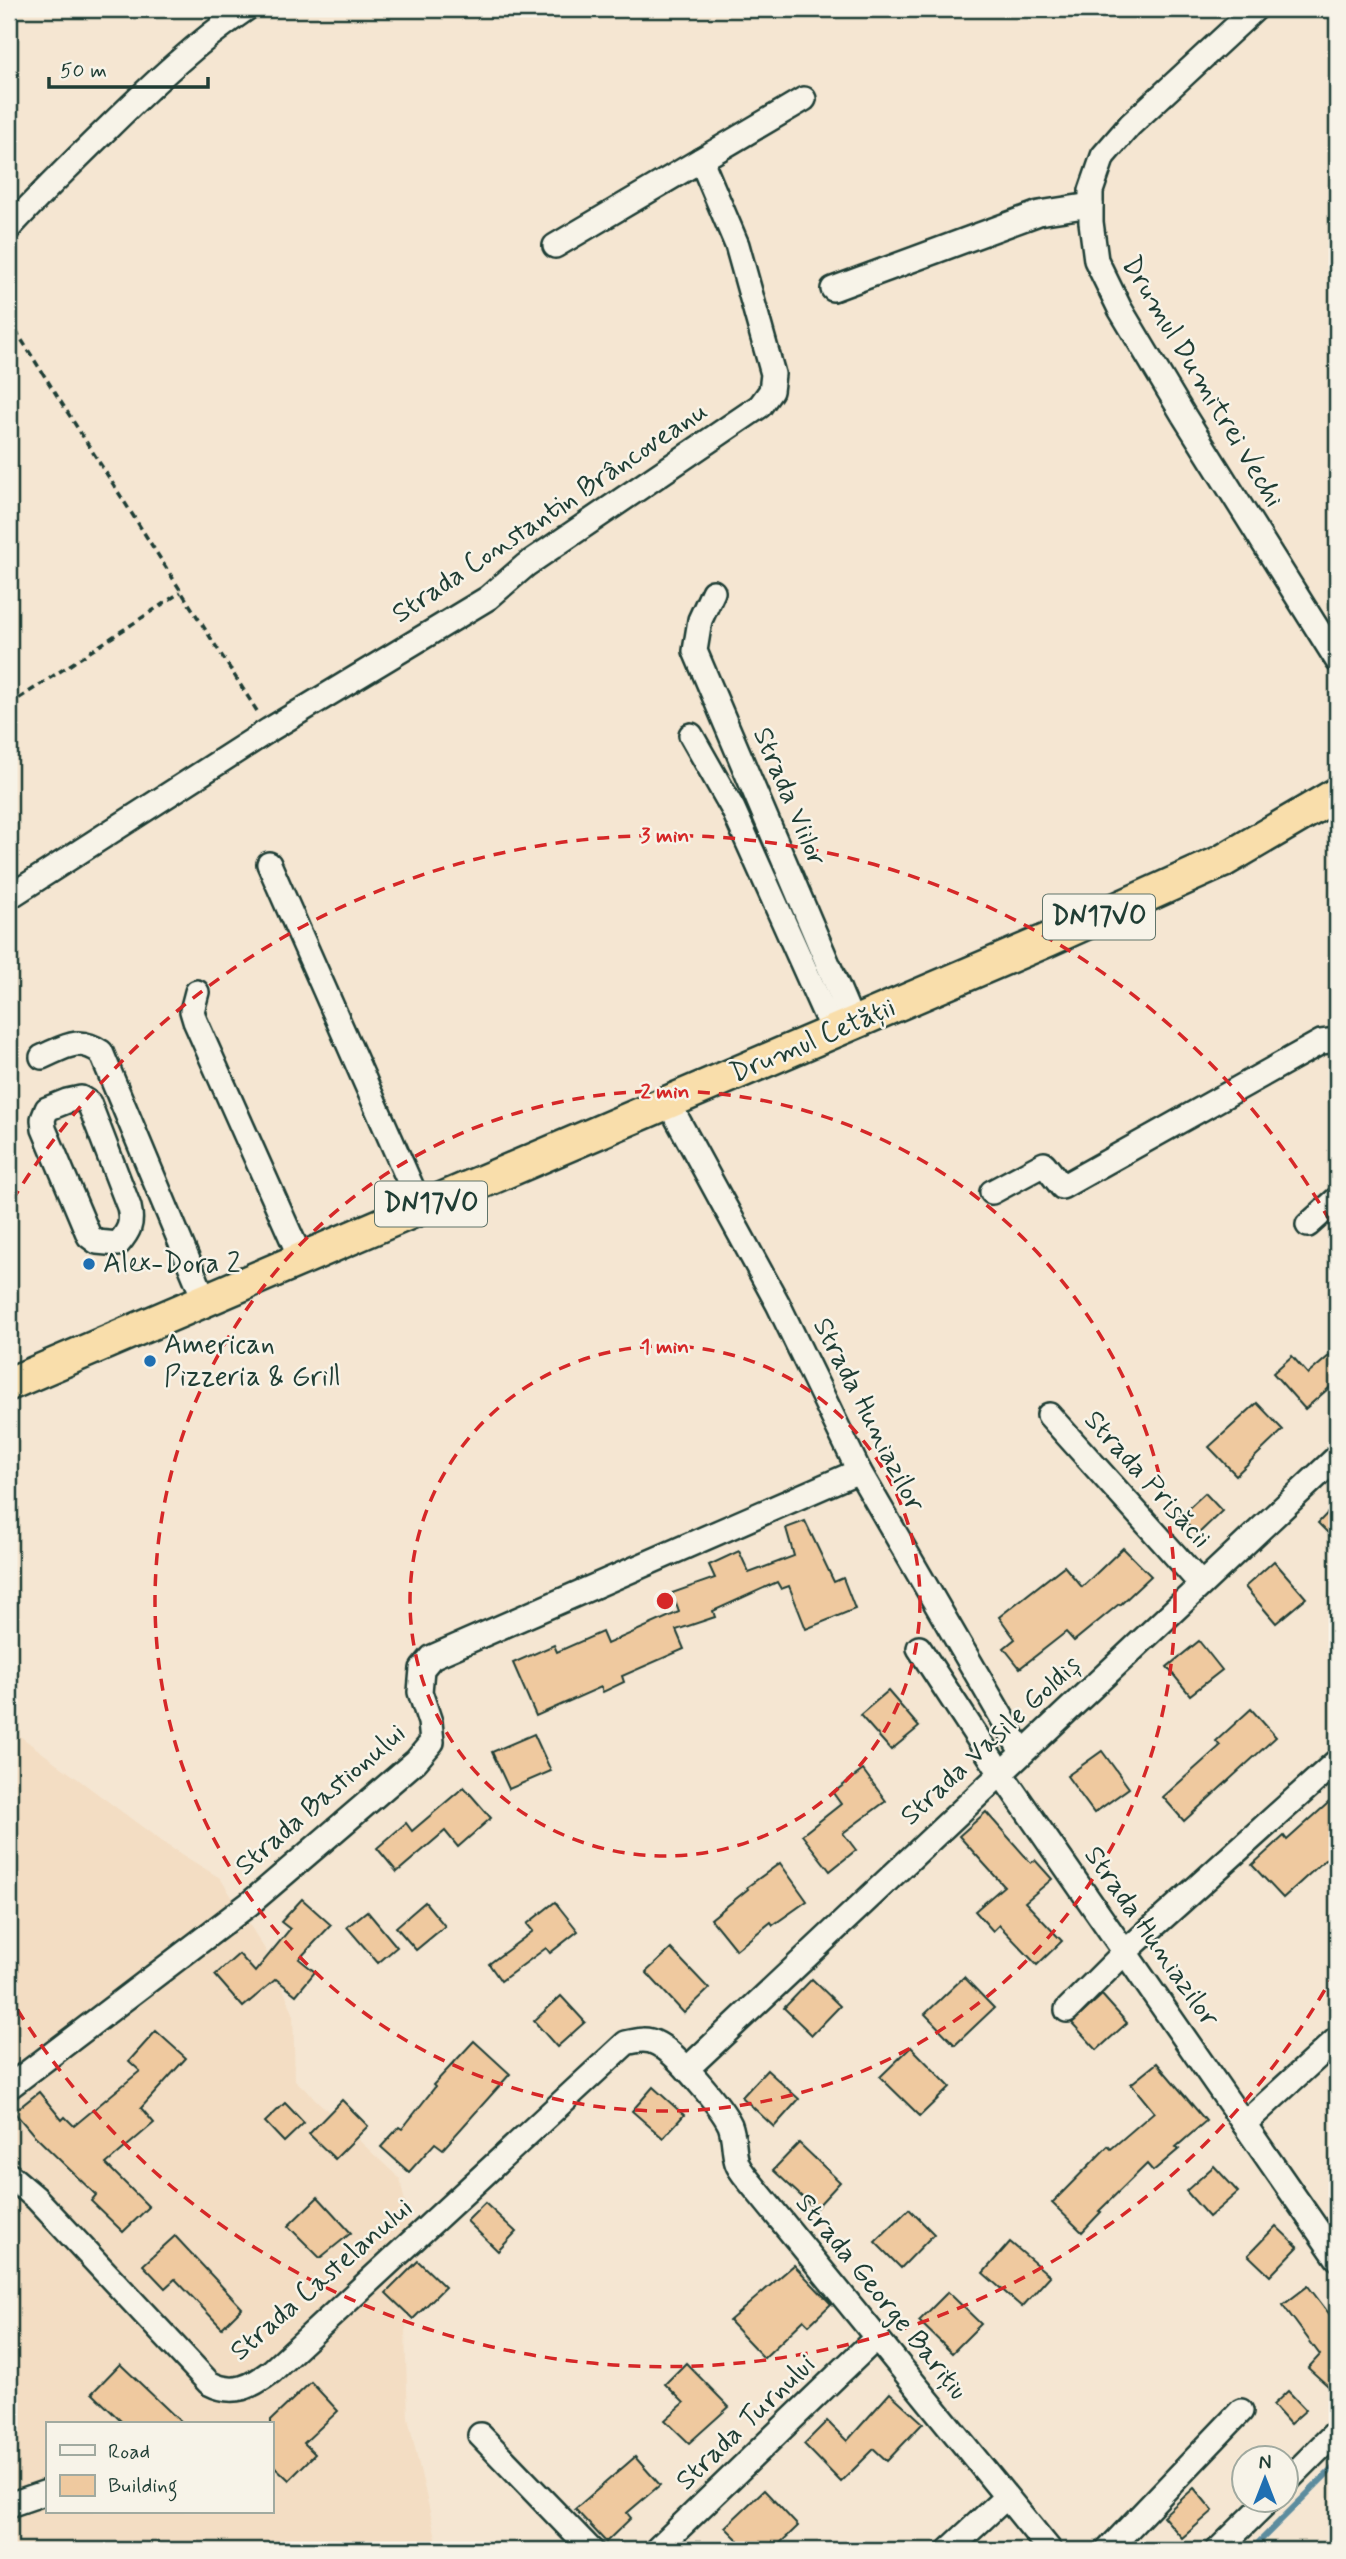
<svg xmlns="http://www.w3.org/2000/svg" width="1346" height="2559" font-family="Mynerve,sans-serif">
<rect width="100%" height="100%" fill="#f5e6d2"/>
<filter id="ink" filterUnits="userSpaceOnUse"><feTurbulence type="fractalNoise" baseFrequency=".0143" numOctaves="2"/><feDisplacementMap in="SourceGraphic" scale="14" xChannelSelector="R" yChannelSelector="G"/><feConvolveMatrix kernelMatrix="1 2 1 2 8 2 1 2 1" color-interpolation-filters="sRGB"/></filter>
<g filter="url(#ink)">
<path fill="#f3ddc3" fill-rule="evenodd" d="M 9,1728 L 168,1846 L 220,1878 L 273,1962 L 293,2013 L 295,2080 L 400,2179 L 421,2280 L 405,2331 L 408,2418 L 439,2550 L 9,2550 ZM 47,2424 L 271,2424 L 271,2512 L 47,2512 Z"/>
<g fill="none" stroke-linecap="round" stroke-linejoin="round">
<path stroke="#5c8c9e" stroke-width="6" d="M 1251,2550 L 1337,2464"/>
</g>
<g fill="#efc99f" stroke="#1f3d34" stroke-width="2">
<path d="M 1337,1349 L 1337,1381 L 1305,1409 L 1273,1373 L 1292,1356 L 1308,1374 Z"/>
<path d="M 1257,1403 L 1283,1430 L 1236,1475 L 1209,1447 Z"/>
<path d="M 1205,1493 L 1222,1511 L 1197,1535 L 1180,1516 Z"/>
<path d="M 1337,1503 L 1337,1542 L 1318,1523 Z"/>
<path d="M 805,1521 L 834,1582 L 843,1578 L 855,1609 L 806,1629 L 789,1586 L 781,1589 L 777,1582 L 713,1611 L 715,1617 L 676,1630 L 684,1649 L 622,1676 L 624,1682 L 603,1692 L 601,1687 L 536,1716 L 513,1663 L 554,1645 L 557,1652 L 602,1632 L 607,1644 L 679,1612 L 672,1593 L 715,1578 L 709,1565 L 739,1551 L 749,1573 L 794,1556 L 786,1528 Z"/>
<path d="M 1123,1548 L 1151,1576 L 1120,1605 L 1119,1604 L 1074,1641 L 1066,1632 L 1020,1668 L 1004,1648 L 1015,1639 L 999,1617 L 1064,1566 L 1082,1587 Z"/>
<path d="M 1274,1561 L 1306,1598 L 1276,1623 L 1245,1587 Z"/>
<path d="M 1199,1641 L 1222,1670 L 1190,1695 L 1167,1667 Z"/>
<path d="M 888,1691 L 919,1727 L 891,1750 L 860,1715 Z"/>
<path d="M 1251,1709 L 1276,1737 L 1184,1821 L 1163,1797 L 1220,1746 L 1216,1741 Z"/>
<path d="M 534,1734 L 551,1771 L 509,1789 L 492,1752 Z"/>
<path d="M 1102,1751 L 1129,1788 L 1094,1813 L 1067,1776 Z"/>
<path d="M 863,1770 L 886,1801 L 843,1833 L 856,1850 L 830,1871 L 802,1835 L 841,1804 L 833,1793 Z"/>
<path d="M 464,1787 L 491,1818 L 458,1847 L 445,1831 L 397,1872 L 377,1848 L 406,1823 L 412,1831 Z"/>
<path d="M 1337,1795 L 1337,1849 L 1283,1898 L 1252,1865 L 1284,1836 L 1287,1840 Z"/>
<path d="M 986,1812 L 1031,1863 L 1035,1860 L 1052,1879 L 1025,1902 L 1062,1941 L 1037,1965 L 999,1925 L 993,1931 L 975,1911 L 1004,1886 L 959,1836 Z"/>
<path d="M 780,1863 L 807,1901 L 773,1925 L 771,1922 L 736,1950 L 711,1919 L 748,1889 L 747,1887 Z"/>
<path d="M 302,1899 L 331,1925 L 299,1959 L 315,1972 L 296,1995 L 276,1979 L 243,2007 L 215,1975 L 239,1954 L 255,1972 L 290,1929 L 281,1922 Z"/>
<path d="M 425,1902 L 445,1926 L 416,1950 L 396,1927 Z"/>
<path d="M 555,1902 L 578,1931 L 550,1953 L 546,1948 L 501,1981 L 489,1964 L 533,1931 L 527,1924 Z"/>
<path d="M 367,1911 L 397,1947 L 378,1963 L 347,1927 Z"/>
<path d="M 671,1949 L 709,1989 L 684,2013 L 646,1972 Z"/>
<path d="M 964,1977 L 994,2008 L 955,2045 L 925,2014 Z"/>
<path d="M 812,1979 L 840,2006 L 812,2035 L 784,2008 Z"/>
<path d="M 1102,1995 L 1127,2023 L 1097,2050 L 1072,2023 Z"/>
<path d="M 561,1996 L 585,2022 L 557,2047 L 534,2021 Z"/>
<path d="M 156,2031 L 186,2058 L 141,2108 L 154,2123 L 106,2164 L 149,2207 L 123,2232 L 91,2201 L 96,2195 L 33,2134 L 14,2112 L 39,2092 L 62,2120 L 65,2117 L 74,2126 L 140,2071 L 129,2061 Z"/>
<path d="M 474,2041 L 510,2074 L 443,2149 L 435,2143 L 409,2172 L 381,2147 L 399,2127 L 402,2129 L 435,2087 L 433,2085 Z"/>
<path d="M 911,2047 L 950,2087 L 920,2116 L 880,2077 Z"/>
<path d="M 1157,2063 L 1206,2121 L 1176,2147 L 1179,2149 L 1153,2171 L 1147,2164 L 1099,2211 L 1101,2212 L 1082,2232 L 1052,2203 L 1108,2146 L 1111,2149 L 1154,2112 L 1131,2084 Z"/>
<path d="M 767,2070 L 799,2099 L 774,2127 L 742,2097 Z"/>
<path d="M 653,2087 L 684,2115 L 663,2138 L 632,2111 Z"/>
<path d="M 342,2100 L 368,2126 L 335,2159 L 309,2134 Z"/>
<path d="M 285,2103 L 304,2123 L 284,2142 L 265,2122 Z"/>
<path d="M 799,2143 L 840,2182 L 815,2209 L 773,2170 Z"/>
<path d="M 1214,2166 L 1238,2192 L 1209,2217 L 1186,2191 Z"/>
<path d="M 318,2197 L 351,2233 L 320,2258 L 288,2226 Z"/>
<path d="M 485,2203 L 516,2232 L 498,2251 L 467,2221 Z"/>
<path d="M 909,2209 L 934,2234 L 901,2268 L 875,2242 Z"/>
<path d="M 1276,2226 L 1298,2247 L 1270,2276 L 1248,2255 Z"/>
<path d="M 175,2236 L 242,2308 L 222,2328 L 175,2279 L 165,2288 L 143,2265 Z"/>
<path d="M 1010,2242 L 1050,2276 L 1022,2307 L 983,2273 Z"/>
<path d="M 418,2261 L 445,2287 L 413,2319 L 386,2293 Z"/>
<path d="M 794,2265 L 831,2304 L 809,2325 L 804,2320 L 764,2358 L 729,2321 Z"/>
<path d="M 1308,2286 L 1337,2324 L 1337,2394 L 1308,2368 L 1320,2355 L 1283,2305 Z"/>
<path d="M 948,2292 L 981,2324 L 952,2353 L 919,2321 Z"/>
<path d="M 686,2363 L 729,2407 L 689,2443 L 665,2420 L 684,2403 L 665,2384 Z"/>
<path d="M 120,2364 L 183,2424 L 124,2424 L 92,2393 Z"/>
<path d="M 311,2382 L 338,2411 L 304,2443 L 315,2454 L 289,2480 L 271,2463 L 271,2420 Z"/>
<path d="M 1288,2391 L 1306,2410 L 1290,2424 L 1273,2405 Z"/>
<path d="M 890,2393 L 923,2423 L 887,2461 L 874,2449 L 841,2482 L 804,2444 L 827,2421 L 847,2441 Z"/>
<path d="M 635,2457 L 660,2485 L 627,2513 L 631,2518 L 606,2542 L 575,2509 Z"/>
<path d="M 1194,2488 L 1213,2511 L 1182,2538 L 1163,2516 Z"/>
<path d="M 764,2490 L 798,2526 L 773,2550 L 748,2550 L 725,2527 Z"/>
</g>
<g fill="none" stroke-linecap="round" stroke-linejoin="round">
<g stroke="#1f3d34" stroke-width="28">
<g id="minor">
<path d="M 1255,9 L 1130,125 L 1103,156 L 1091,191 L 1091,222 L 1096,260 L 1120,309 L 1184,416 L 1337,660"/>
<path d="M 9,228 C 42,192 76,159 111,125 C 154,83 197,42 246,9"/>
<path d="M 555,246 L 804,99"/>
<path d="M 833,289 L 1039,213 L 1091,205"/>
<path d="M 713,592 L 700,620 L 695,651 L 853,1023"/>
<path d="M 691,735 L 733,809 L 833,1032"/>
<path d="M 269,864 L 421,1208"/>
<path d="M 9,897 L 269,730 L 488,598 L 526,565 L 760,406 L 771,391 L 773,374 L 737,245 L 701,160"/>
<path d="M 197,992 L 192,1011 L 195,1021 L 301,1259"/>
<path d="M 42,1057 C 65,1047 78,1036 101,1052 L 205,1301"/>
<path d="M 81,1098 L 89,1103 L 129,1207 C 133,1224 129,1231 118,1244 L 97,1242 L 89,1236 L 44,1129 L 43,1119 L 47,1109 L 67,1101 Z"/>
<path d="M 668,1102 L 778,1304 L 859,1471 L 1022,1752"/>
<path d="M 992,1192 L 1044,1164 L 1062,1187 L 1321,1042 L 1337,1040"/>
<path d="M 1308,1225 L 1337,1199"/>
<path d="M 1049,1415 L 1201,1584"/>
<path d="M 919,1648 L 1000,1772 L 1337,2258"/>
<path d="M 1067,2010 L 1125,1952 L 1337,1761"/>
<path d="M 687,2069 L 1337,1457"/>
<path d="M 9,2087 L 249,1904 L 416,1761 L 432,1742 L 430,1722 L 420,1692 L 422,1669 L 432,1657 L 859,1471"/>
<path d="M 1244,2124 L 1337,2039"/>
<path d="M 9,2175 L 36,2198 L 209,2383 C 234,2396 251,2387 272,2371 L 626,2043 C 638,2040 647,2038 658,2044 C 677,2054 721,2106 730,2125 C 735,2138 733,2151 737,2163 C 739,2169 745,2176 749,2181 L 1050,2550"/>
<path d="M 480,2435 L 591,2550"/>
<path d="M 1286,2482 L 1337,2431"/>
<path d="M 9,2505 L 47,2492"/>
<path d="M 656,2550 L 876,2338"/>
<path d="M 949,2550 L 1005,2498"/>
<path d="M 1108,2550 L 1241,2411"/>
<path d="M 1218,2550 L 1269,2500"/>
</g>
</g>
<g stroke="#1f3d34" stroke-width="37">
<path id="highway" d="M 9,1384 L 1048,940 L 1221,862 L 1337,794"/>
</g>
<g stroke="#1f3d34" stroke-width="3.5" stroke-dasharray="7 5" stroke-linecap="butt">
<path d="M 9,320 L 257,711"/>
<path d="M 9,705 L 181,592"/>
</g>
<use href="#minor" stroke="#f7f3e8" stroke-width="23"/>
<use href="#highway" stroke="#f9deab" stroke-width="32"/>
</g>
</g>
<g fill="none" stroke="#d62828" stroke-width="3.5" stroke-dasharray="12 9">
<circle cx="665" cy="1601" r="255"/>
<circle cx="665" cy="1601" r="510"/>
<path d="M1335 1972A766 766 0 0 1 12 2001M12 1201A766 766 0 0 1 1335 1230"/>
</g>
<g fill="#1f6fb2" stroke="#f7f3e8" stroke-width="2.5">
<circle cx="89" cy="1264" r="7"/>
<circle cx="150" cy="1361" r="7"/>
</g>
<g text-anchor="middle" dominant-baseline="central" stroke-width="5" stroke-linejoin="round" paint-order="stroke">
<g fill="#f7f3e8" stroke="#60746a" stroke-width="2">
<rect x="1043" y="894.5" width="112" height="45" rx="5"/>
<rect x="375" y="1181.5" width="112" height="45" rx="5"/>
</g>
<g font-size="26" font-weight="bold" fill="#1f3d34">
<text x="1099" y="917">DN17VO</text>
<text x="431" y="1204">DN17VO</text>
</g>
<g font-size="28" fill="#1f3d34" stroke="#f7f3e8">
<text transform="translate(1202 382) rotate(59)">Drumul Dumitrei Vechi</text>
<text transform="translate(550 513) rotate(-34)">Strada Constantin Brâncoveanu</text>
<text transform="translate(789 797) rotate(67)">Strada Viilor</text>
<text transform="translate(813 1041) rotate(-23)">Drumul Cetății</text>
<text transform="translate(868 1415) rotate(63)">Strada Huniazilor</text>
<text transform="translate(1147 1480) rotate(48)">Strada Prisăcii</text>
<text transform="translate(991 1741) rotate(-43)">Strada Vasile Goldiș</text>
<text transform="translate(321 1800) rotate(-41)">Strada Bastionului</text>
<text transform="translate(1151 1937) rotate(55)">Strada Huniazilor</text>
<text transform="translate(322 2280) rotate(-41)">Strada Castelanului</text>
<text transform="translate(881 2297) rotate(51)">Strada George Barițiu</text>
<text transform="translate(746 2423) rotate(-44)">Strada Turnului</text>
</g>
<g font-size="28" fill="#1f3d34" stroke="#f7f3e8" text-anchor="start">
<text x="103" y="1264">Alex-Dora 2</text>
<text x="164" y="1345">American<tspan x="164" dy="32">Pizzeria &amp; Grill</tspan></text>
</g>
</g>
<circle cx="665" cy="1601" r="10" fill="#d62828" stroke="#f7f3e8" stroke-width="3.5"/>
<g font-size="21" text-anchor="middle" font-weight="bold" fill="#d62828" stroke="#f7f3e8" stroke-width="5" stroke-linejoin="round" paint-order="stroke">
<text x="665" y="842">3 min</text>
<text x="665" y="1098">2 min</text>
<text x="665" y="1353">1 min</text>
</g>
<rect width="1346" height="2559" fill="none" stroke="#f7f3e8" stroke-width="35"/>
<rect x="18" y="18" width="1311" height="2524" fill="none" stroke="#1f3d34" stroke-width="2.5" filter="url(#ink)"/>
<rect x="46" y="2422" width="228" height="91" fill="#f7f3e8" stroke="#a1aaa0" stroke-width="2"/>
<rect x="60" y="2445" width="35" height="10" fill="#f7f3e8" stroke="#a1aaa0" stroke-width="2"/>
<text x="108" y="2458" font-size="21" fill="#1f3d34">Road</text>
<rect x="60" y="2475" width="35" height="21" fill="#efc99f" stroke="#a1aaa0" stroke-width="2"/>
<text x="108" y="2492" font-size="21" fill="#1f3d34">Building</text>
<g transform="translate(1265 2479)"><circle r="33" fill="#f7f3e8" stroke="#a1aaa0" stroke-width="2"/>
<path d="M0-5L12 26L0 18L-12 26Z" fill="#1f6fb2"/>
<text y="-10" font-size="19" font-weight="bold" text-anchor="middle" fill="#1f3d34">N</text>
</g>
<path d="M49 77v10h159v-10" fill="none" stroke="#1f3d34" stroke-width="3.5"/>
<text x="60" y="77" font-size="21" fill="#1f3d34" stroke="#f7f3e8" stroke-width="5" paint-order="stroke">50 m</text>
</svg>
